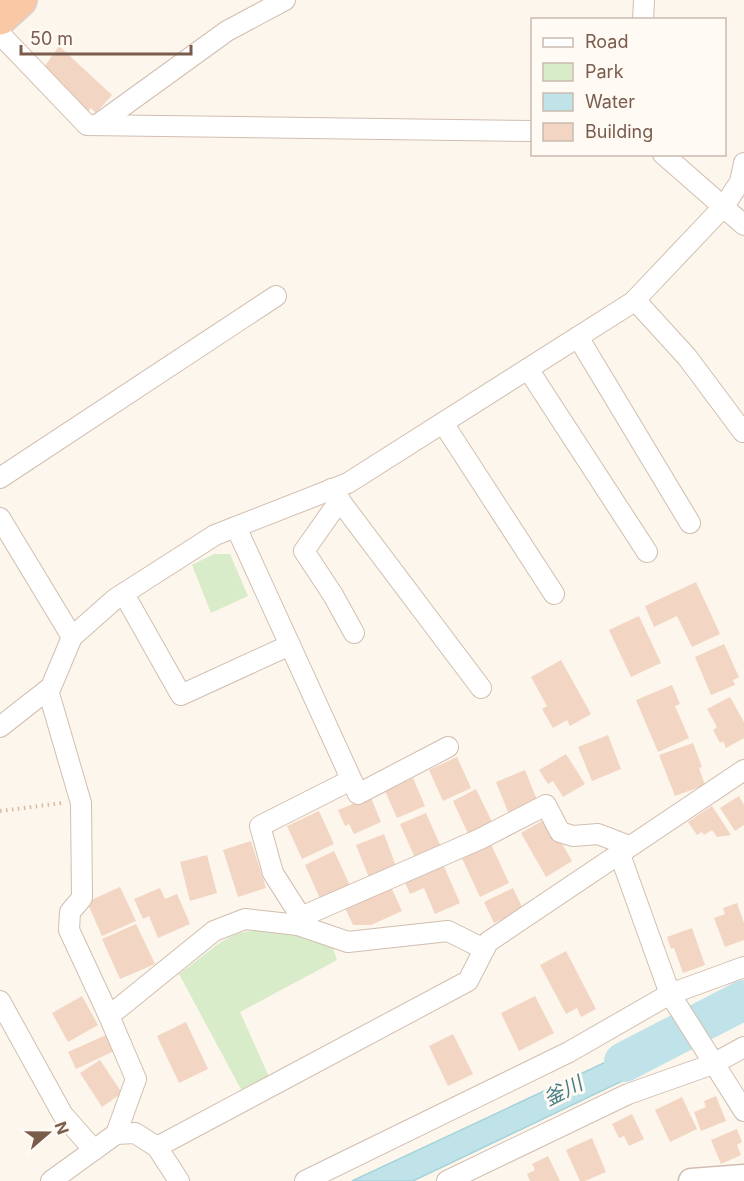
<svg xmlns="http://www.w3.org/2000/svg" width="744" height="1181" font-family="Inter,'Noto Sans JP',sans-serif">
<rect width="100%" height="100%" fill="#fdf6ec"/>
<g fill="#d8ecc9">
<path d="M 214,554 L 230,554 L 248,596 L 211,613 L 192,565 Z"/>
<path d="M 261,929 L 291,931 L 332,945 L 337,960 L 240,1012 L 270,1079 L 243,1093 L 179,974 L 221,942 L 236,934 Z"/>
</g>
<g fill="#bfe3e8" stroke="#a5d3da" stroke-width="1.5">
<path d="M 744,996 L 744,1021 L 707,1038 L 695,1019 Z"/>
<path d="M 670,1032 L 683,1052 L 413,1181 L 352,1181 Z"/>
</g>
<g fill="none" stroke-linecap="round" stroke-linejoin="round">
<path stroke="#bfe3e8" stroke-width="40" d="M 624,1062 L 744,1000"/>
</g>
<g fill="#f3d5c3">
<path d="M 59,46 L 112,95 L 96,113 L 91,108 L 87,113 L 42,70 Z"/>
<path d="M 696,582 L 720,634 L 692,647 L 677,616 L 654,627 L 645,606 Z"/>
<path d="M 639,616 L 661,663 L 631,677 L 609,630 Z"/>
<path d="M 724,644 L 739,677 L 733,680 L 735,685 L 711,695 L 695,657 Z"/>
<path d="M 561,660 L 591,714 L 570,726 L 567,720 L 553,728 L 542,709 L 547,706 L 531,677 Z"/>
<path d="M 672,685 L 680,704 L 675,706 L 689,738 L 658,752 L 636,700 Z"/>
<path d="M 730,697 L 744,722 L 744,738 L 726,748 L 723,741 L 720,743 L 713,730 L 717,727 L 707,709 Z"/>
<path d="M 608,735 L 621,769 L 592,781 L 578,747 Z"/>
<path d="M 693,743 L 702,767 L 699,768 L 705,785 L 675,796 L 659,755 Z"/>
<path d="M 566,754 L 585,784 L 563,797 L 553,781 L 548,784 L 539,770 Z"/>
<path d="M 457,757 L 471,788 L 443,801 L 429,770 Z"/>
<path d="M 525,770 L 539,805 L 510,817 L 496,782 Z"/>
<path d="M 413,778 L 425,806 L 397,818 L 385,791 Z"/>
<path d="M 476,789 L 494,826 L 470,838 L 453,801 Z"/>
<path d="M 739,796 L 744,805 L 744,825 L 735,831 L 720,808 Z"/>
<path d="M 371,798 L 381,822 L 354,834 L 349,824 L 345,826 L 338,810 L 355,803 L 356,805 Z"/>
<path d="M 712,806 L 731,835 L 717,837 L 712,830 L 704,835 L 702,832 L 697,835 L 688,822 Z"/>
<path d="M 319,811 L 334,844 L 302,859 L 287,826 Z"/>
<path d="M 426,813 L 441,847 L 415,858 L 400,824 Z"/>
<path d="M 547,818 L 572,861 L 546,877 L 521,833 Z"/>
<path d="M 384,834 L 397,869 L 370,880 L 356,845 Z"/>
<path d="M 489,840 L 509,883 L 480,897 L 460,854 Z"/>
<path d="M 251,841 L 266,888 L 238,897 L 223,850 Z"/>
<path d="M 334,851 L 352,890 L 322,903 L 305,865 Z"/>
<path d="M 207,855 L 217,893 L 190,901 L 180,862 Z"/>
<path d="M 443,864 L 460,903 L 435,914 L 424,888 L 410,894 L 404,880 Z"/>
<path d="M 390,885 L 402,911 L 371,925 L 353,925 L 344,906 Z"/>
<path d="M 120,887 L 136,921 L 102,936 L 87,902 Z"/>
<path d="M 160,888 L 165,899 L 177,894 L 190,924 L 158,938 L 149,916 L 143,919 L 134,899 Z"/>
<path d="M 513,888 L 523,909 L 494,923 L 484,902 Z"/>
<path d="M 737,903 L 744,923 L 744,940 L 725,947 L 714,918 L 725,914 L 723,908 Z"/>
<path d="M 136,924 L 155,964 L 120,979 L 102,939 Z"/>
<path d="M 692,928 L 705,965 L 683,973 L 674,948 L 671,949 L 667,937 Z"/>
<path d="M 566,951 L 596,1009 L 581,1017 L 577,1008 L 566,1014 L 540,965 Z"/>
<path d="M 82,996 L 98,1025 L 68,1042 L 52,1013 Z"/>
<path d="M 535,996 L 554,1033 L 519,1051 L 501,1013 Z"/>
<path d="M 186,1022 L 208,1069 L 179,1083 L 157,1036 Z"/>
<path d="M 453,1034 L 473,1074 L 448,1086 L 429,1046 Z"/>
<path d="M 106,1035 L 114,1051 L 76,1069 L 68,1052 Z"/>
<path d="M 100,1060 L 122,1093 L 102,1107 L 80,1073 Z"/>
<path d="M 716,1096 L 726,1121 L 701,1131 L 694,1112 L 706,1107 L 704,1101 Z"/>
<path d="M 682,1097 L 697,1129 L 670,1142 L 655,1110 Z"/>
<path d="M 632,1114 L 644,1139 L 629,1146 L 624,1136 L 619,1138 L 612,1124 Z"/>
<path d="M 737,1129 L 742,1142 L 737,1145 L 741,1155 L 721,1164 L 711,1140 Z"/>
<path d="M 592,1138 L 606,1172 L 585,1181 L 580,1181 L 566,1150 Z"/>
<path d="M 548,1156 L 560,1181 L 530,1181 L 527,1174 L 535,1170 L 532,1164 Z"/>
</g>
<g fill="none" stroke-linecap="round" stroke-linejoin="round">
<g stroke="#d1beb0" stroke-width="22">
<g id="minor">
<path d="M 643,20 L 644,0"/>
<path d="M 0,34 L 87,125 L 532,131"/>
<path d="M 97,125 L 227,31 L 285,0"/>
<path d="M 663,154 L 744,225"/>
<path d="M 635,300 L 687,357 L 743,432"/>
<path d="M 578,337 L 690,523"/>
<path d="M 528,369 L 647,552"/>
<path d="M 443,423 L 554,594"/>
<path d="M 0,478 L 276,296"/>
<path d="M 331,489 L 481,688"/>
<path d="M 340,500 L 304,551 L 333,595 L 354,633"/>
<path d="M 0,518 L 72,637"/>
<path d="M 236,527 L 358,794 L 448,747"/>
<path d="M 124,594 L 181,695 L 290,645"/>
<path d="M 48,690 L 81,803 L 82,898 L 70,912 L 69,930 L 109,1016 L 214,931 L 245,919 L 298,925 L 348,942 L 448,931 L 484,949"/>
<path d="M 0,727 L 51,687 L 72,637 L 115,599 L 215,535 L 348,483 L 633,302 L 724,206 L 740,182 L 744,163"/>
<path d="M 619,852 L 670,994 L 744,1111"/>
<path d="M 301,917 L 273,873 L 260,826 L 351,780"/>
<path d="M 298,925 L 301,917 L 480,839 L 546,805 L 560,832 L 573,836 L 598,834 L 629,846"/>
<path d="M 0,1001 L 63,1115 L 94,1150"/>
<path d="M 109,1016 L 136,1079 L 116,1134"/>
<path d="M 51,1181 L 116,1134 L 135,1133 L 157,1147"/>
<path d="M 179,1181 L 157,1147 L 468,981 L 488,942 L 744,770"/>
<path d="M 305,1181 L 569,1052 L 670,994 L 744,967"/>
<path d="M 447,1181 L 628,1094 L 713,1064 L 744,1047"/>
</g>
</g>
<g stroke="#d1beb0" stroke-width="27">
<path id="tertiary" d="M 691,1181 L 744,1177"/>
</g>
<g stroke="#dad1cd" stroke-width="36">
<path id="trunk" d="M 0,18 L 20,0"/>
</g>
<path stroke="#d9b8a5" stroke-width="4" stroke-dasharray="1.5 4.5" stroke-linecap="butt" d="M 0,811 L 62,803"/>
<use href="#minor" stroke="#fff" stroke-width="20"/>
<use href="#tertiary" stroke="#fff" stroke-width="24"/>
<use href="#trunk" stroke="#f9c8a4" stroke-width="33"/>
</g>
<g text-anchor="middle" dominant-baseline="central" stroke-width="6" stroke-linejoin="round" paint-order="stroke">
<g font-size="20" font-style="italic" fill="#437c86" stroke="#fffaf3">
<text transform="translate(563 1091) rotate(-27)">釜川</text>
</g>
</g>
<rect x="531" y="18" width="195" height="138" fill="#fffaf3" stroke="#cabbb1" stroke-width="1.5"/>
<rect x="543" y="38" width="30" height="9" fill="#ffffff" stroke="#cabbb1" stroke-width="1.5"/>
<text x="585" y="48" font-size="18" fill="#7a5c4d">Road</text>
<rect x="543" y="63" width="30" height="18" fill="#d8ecc9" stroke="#cabbb1" stroke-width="1.5"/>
<text x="585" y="78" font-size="18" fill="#7a5c4d">Park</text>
<rect x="543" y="93" width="30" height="18" fill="#bfe3e8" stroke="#cabbb1" stroke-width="1.5"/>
<text x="585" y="108" font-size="18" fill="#7a5c4d">Water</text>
<rect x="543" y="123" width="30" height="18" fill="#f3d5c3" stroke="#cabbb1" stroke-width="1.5"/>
<text x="585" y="138" font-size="18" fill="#7a5c4d">Building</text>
<g transform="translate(48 1133) rotate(70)" stroke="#fffaf3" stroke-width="4.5" paint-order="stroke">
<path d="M0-4.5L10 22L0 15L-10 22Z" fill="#7a5c4d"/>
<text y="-9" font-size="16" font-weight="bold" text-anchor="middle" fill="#7a5c4d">N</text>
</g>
<path d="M21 45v9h170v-9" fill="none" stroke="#7a5c4d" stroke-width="3"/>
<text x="30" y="45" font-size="18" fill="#7a5c4d" stroke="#fffaf3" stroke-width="4.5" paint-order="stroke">50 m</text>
</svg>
